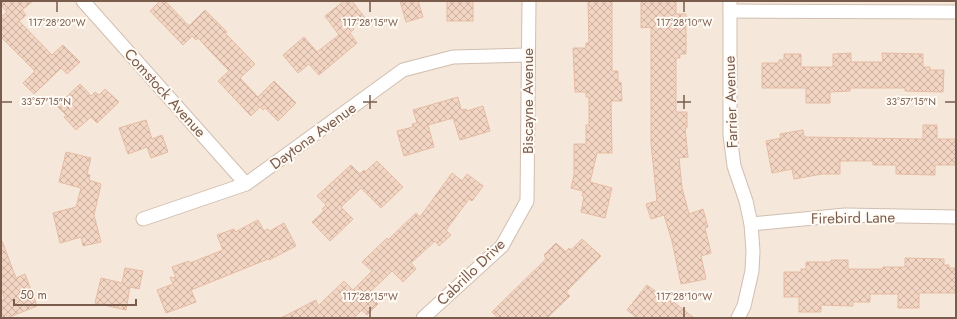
<svg xmlns="http://www.w3.org/2000/svg" width="957" height="319" font-family="Jost,sans-serif">
<defs>
<pattern id="building-cross-hatch" width="8" height="8" patternUnits="userSpaceOnUse"><rect width="8" height="8" fill="#f3d5c3"/><path d="M0 0l8 8M0 8l8-8" fill="none" stroke="#cab0a1"/></pattern>
</defs>
<rect width="100%" height="100%" fill="#fdf6ec"/>
<rect fill="#f5e8da" x="1" y="1" width="955" height="317"/>
<g fill="url(#building-cross-hatch)" stroke="#e6bba3">
<path d="M 1,1 L 33,1 L 22,10 L 26,15 L 19,21 L 52,55 L 63,45 L 80,62 L 67,74 L 61,68 L 34,94 L 23,83 L 35,71 L 1,37 L 1,17 L 7,12 L 1,5 Z"/>
<path d="M 160,1 L 165,1 L 189,26 L 205,10 L 227,32 L 225,33 L 255,64 L 240,78 L 258,97 L 274,81 L 296,103 L 278,121 L 265,108 L 263,110 L 260,107 L 251,116 L 218,81 L 229,71 L 198,38 L 196,40 L 192,36 L 183,45 L 150,11 Z"/>
<path d="M 344,1 L 352,1 L 365,18 L 352,27 L 354,29 L 350,33 L 357,43 L 319,75 L 309,64 L 298,73 L 283,55 L 304,37 L 317,52 L 339,35 L 325,16 Z"/>
<path d="M 400,1 L 418,1 L 423,17 L 406,22 Z"/>
<rect x="447" y="1" width="26" height="20"/>
<path d="M 588,1 L 612,1 L 612,71 L 618,71 L 618,83 L 621,82 L 622,101 L 611,101 L 612,153 L 597,153 L 590,182 L 612,188 L 605,218 L 581,212 L 584,196 L 582,196 L 583,191 L 571,188 L 574,175 L 574,144 L 586,144 L 586,125 L 589,125 L 589,97 L 586,97 L 586,92 L 575,92 L 573,48 L 586,48 L 586,43 L 589,43 Z"/>
<path d="M 641,1 L 676,1 L 676,14 L 686,14 L 686,54 L 680,54 L 680,58 L 676,58 L 676,112 L 687,112 L 687,128 L 685,128 L 688,157 L 679,158 L 682,188 L 689,214 L 703,209 L 708,227 L 705,228 L 711,253 L 701,256 L 706,279 L 681,284 L 672,241 L 664,215 L 651,219 L 646,204 L 657,201 L 651,144 L 651,27 L 641,28 Z"/>
<path d="M 851,53 L 851,62 L 883,62 L 882,53 L 923,54 L 923,67 L 930,67 L 930,70 L 944,70 L 943,92 L 905,91 L 905,88 L 850,88 L 850,91 L 830,92 L 830,103 L 806,103 L 806,88 L 762,88 L 762,63 L 779,63 L 779,60 L 784,60 L 784,54 L 801,54 L 801,67 L 833,67 L 833,54 Z"/>
<path d="M 80,84 L 91,96 L 95,92 L 99,95 L 105,89 L 119,102 L 97,123 L 91,117 L 76,130 L 64,117 L 66,115 L 57,106 Z"/>
<path d="M 458,97 L 461,110 L 466,109 L 467,111 L 483,106 L 490,131 L 460,140 L 453,118 L 428,125 L 434,147 L 404,156 L 397,131 L 413,127 L 412,124 L 417,123 L 413,110 Z"/>
<path d="M 146,120 L 152,139 L 162,135 L 168,152 L 151,158 L 147,147 L 128,154 L 119,128 Z"/>
<path d="M 923,125 L 937,125 L 937,139 L 956,139 L 956,165 L 935,165 L 935,175 L 896,174 L 896,165 L 873,165 L 873,161 L 840,161 L 840,174 L 822,174 L 794,179 L 792,169 L 772,173 L 766,141 L 781,138 L 780,134 L 803,130 L 804,137 L 923,139 Z"/>
<path d="M 66,152 L 91,158 L 87,174 L 90,175 L 89,180 L 101,184 L 94,215 L 101,242 L 83,246 L 81,237 L 60,243 L 53,213 L 76,207 L 81,188 L 59,182 Z"/>
<path d="M 377,161 L 403,187 L 381,208 L 361,188 L 341,207 L 353,219 L 330,241 L 312,222 L 324,211 L 322,209 L 326,205 L 317,196 L 351,165 L 360,174 L 364,170 L 365,172 Z"/>
<path d="M 452,173 L 462,181 L 467,174 L 483,186 L 472,201 L 469,199 L 446,230 L 451,235 L 439,246 L 435,241 L 411,263 L 416,269 L 403,282 L 392,271 L 368,294 L 378,304 L 367,315 L 362,310 L 354,318 L 281,318 L 316,300 L 318,306 L 344,281 L 353,290 L 372,271 L 362,262 L 387,238 L 388,240 L 416,213 L 420,217 Z"/>
<path d="M 258,220 L 264,231 L 268,229 L 270,231 L 284,223 L 296,246 L 269,260 L 268,259 L 191,290 L 196,302 L 166,313 L 157,290 L 173,284 L 170,277 L 176,278 L 172,267 L 189,261 L 190,263 L 223,250 L 217,235 L 234,229 L 235,232 Z"/>
<path d="M 582,239 L 601,256 L 566,292 L 570,296 L 547,318 L 498,318 L 492,312 L 546,259 L 544,255 L 556,243 L 566,252 L 569,248 L 571,250 Z"/>
<path d="M 1,241 L 2,241 L 16,278 L 25,274 L 37,306 L 7,318 L 1,318 L 1,300 L 5,299 L 1,289 Z"/>
<path d="M 905,258 L 944,259 L 944,265 L 949,265 L 949,268 L 956,268 L 956,293 L 919,293 L 919,308 L 898,308 L 898,294 L 870,294 L 870,302 L 853,302 L 853,306 L 821,305 L 821,312 L 799,312 L 799,297 L 784,297 L 784,272 L 801,272 L 801,269 L 806,269 L 806,262 L 831,262 L 831,260 L 848,260 L 848,269 L 883,269 L 883,267 L 905,267 Z"/>
<path d="M 125,268 L 143,271 L 139,289 L 130,287 L 126,310 L 95,303 L 101,278 L 122,283 Z"/>
<path d="M 647,285 L 670,302 L 671,300 L 694,318 L 637,318 L 627,310 Z"/>
</g>
<g fill="none" stroke-linecap="round" stroke-linejoin="round">
<g stroke="#d1beb0" stroke-width="15">
<g id="minor">
<path d="M 83,1 L 246,184"/>
<path d="M 730,1 L 730,135 L 734,166 L 746,201 L 751,224 L 753,251 L 752,271 L 744,306 L 738,318"/>
<path d="M 730,11 L 956,12"/>
<path d="M 143,219 L 246,184 L 403,70 L 453,57 L 528,55"/>
<path d="M 751,224 L 845,215 L 956,217"/>
<path d="M 423,318 L 502,246 L 527,201 L 529,1"/>
</g>
</g>
<use href="#minor" stroke="#fff" stroke-width="13"/>
</g>
<path fill="none" stroke="#7a5c4d" stroke-width="1.5" d="M 57,2 L 57,12M 370,2 L 370,12M 684,2 L 684,12M 370,95 L 370,109M 684,95 L 684,109M 2,102 L 12,102M 363,102 L 377,102M 677,102 L 691,102M 945,102 L 955,102M 370,307 L 370,317M 684,307 L 684,317"/>
<g text-anchor="middle" dominant-baseline="central" stroke-width="4" stroke-linejoin="round" paint-order="stroke">
<g font-size="15" fill="#7a5c4d" stroke="#fffaf3">
<text transform="translate(165 93) rotate(48)">Comstock Avenue</text>
<text transform="translate(528 101) rotate(-90)">Biscayne Avenue</text>
<text transform="translate(731 102) rotate(-92)">Farrier Avenue</text>
<text transform="translate(313 136) rotate(-36)">Daytona Avenue</text>
<text transform="translate(853 218) rotate(-1)">Firebird Lane</text>
<text transform="translate(471 272) rotate(-44)">Cabrillo Drive</text>
</g>
</g>
<g font-size="10" text-anchor="middle" fill="#7a5c4d" stroke="#fffaf3" stroke-width="4" stroke-linejoin="round" paint-order="stroke">
<text x="57" y="26">117°28'20"W</text>
<text x="370" y="26">117°28'15"W</text>
<text x="684" y="26">117°28'10"W</text>
<text x="46" y="105">33°57'15"N</text>
<text x="911" y="105">33°57'15"N</text>
<text x="370" y="300">117°28'15"W</text>
<text x="684" y="300">117°28'10"W</text>
</g>
<rect width="957" height="319" fill="none" stroke="#7a5c4d" stroke-width="4"/>
<path d="M14 299v6h122v-6" fill="none" stroke="#7a5c4d" stroke-width="2"/>
<text x="20" y="299" font-size="12" fill="#7a5c4d" stroke="#fffaf3" stroke-width="3" paint-order="stroke">50 m</text>
</svg>
